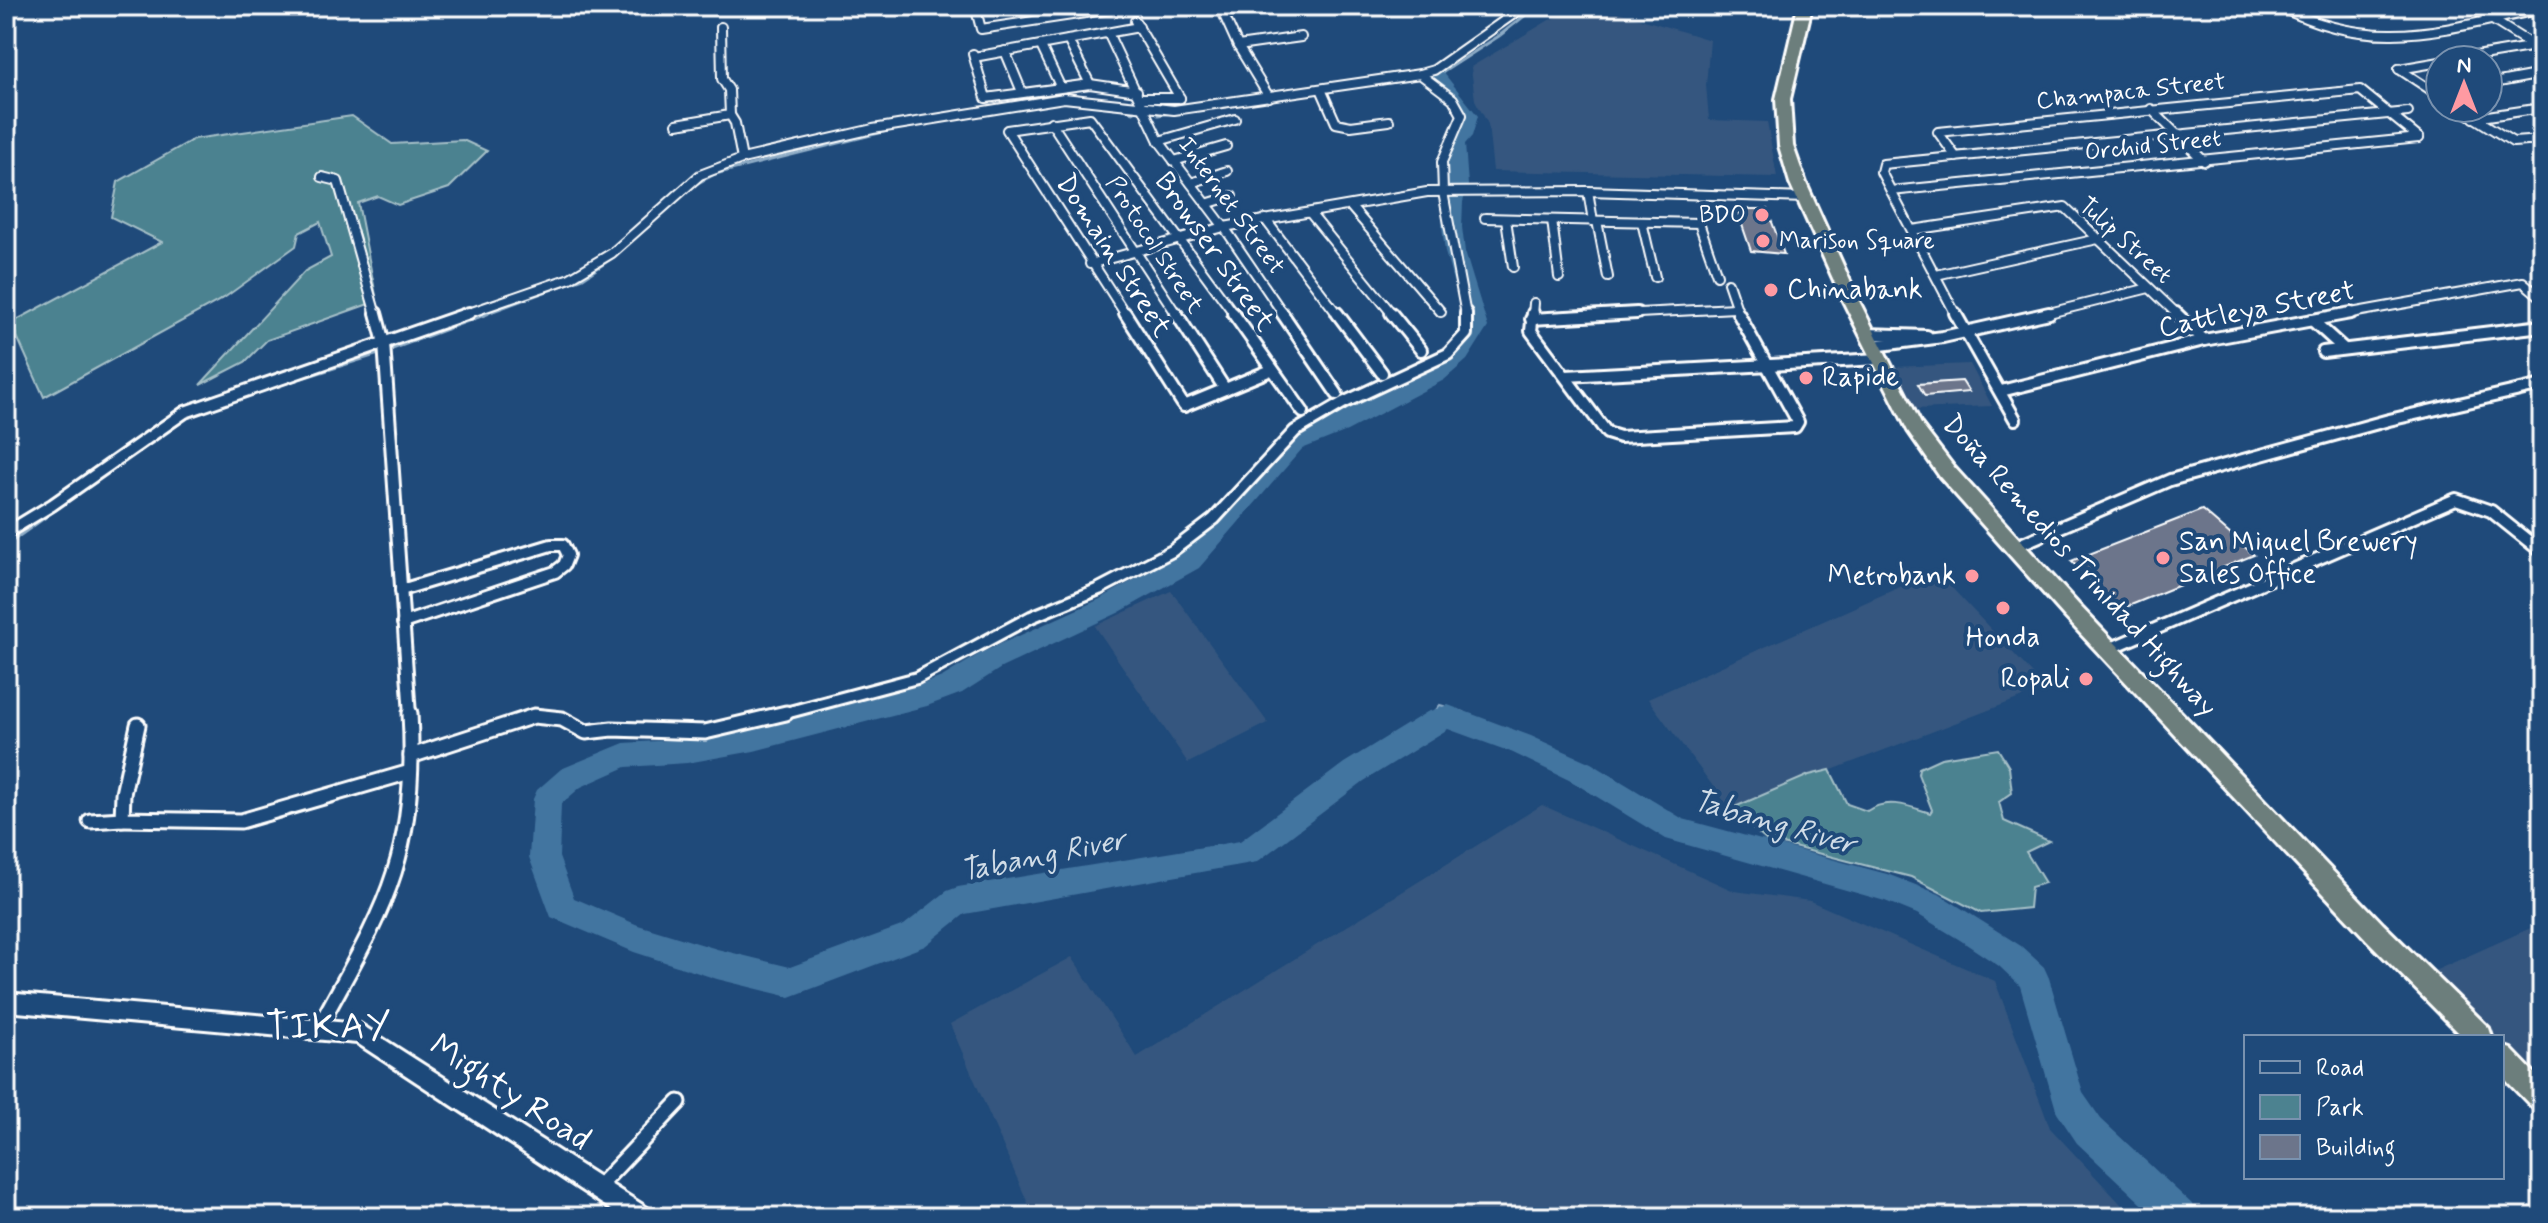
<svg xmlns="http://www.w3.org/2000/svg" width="2548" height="1223" font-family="Mynerve,sans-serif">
<rect width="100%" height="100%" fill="#1f4a7a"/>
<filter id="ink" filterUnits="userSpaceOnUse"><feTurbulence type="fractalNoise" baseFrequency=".0125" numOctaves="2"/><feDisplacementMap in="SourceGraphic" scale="16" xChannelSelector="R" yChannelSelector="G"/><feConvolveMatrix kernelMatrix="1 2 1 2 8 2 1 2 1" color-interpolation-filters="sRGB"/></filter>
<g filter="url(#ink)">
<g fill="#36577f">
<path d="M 1598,6 L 1710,40 L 1706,85 L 1709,120 L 1767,122 L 1777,177 L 1493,171 L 1488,124 L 1475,100 L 1471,67 L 1551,19 Z"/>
<path d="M 1970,364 L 1992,406 L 1913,409 L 1893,367 Z"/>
<path d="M 1936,571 L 2046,688 L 1730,809 L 1648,699 Z"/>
<path d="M 1171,591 L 1268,723 L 1188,763 L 1095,626 Z"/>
<path d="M 1542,805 L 1734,891 L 1810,901 L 1995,981 L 2050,1128 L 2133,1217 L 1034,1217 L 950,1024 L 1072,957 L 1137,1057 Z"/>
<path d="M 2542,923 L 2542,1070 L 2531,1076 L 2502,1046 L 2502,1037 L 2494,1037 L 2432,972 Z"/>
</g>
<g fill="#4c8290" stroke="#a6c0c8" stroke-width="2">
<path d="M 352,116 L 392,144 L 463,140 L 487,151 L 449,188 L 398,205 L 378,196 L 358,203 L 377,301 L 267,340 L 245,362 L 200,385 L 305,271 L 331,257 L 320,222 L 299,233 L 296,246 L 224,298 L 44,397 L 11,323 L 162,242 L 111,217 L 118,182 L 194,139 Z"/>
<path d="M 1998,749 L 2009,767 L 2012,793 L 1999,802 L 2004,821 L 2049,841 L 2026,852 L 2045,883 L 2031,887 L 2029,908 L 1981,913 L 1911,877 L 1766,840 L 1730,809 L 1809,775 L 1830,770 L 1847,804 L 1867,811 C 1887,797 1909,806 1930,813 L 1932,810 L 1918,774 L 1919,768 L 1941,758 Z"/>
</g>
<path fill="#4375a0" stroke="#8eacc6" stroke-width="2" d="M 1440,705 L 1464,712 L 1481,725 L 1452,717 L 1439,719 L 1438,723 L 1409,742 L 1390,745 C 1406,730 1428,722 1440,705 Z"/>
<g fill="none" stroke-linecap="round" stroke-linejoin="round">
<g stroke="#8eacc6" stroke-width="3">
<path d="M 1429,77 L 1437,76 L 1499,36 L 1537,6"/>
<path d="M 1117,107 L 1134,112"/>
<path d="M 1158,115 L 1336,90"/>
<path d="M 696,184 L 715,174 L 895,129"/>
<path d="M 621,250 L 672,205"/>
<path d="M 482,315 L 583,278 L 615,256"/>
</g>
<g stroke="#8eacc6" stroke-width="4">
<path d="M 388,350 L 488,313"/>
<path d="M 275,386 L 380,353"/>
<path d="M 6,545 L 142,447"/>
</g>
<path fill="#4375a0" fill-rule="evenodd" d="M 1437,71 L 1443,72 L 1478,116 L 1472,136 L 1465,144 L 1468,185 L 1463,202 L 1462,227 L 1465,252 L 1488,327 L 1467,360 L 1444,380 L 1347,431 L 1302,449 L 1199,568 L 1118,613 L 1001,668 L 962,693 L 927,706 L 754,751 L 687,763 L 626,767 L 581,787 L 561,804 L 559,857 L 574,898 L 638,925 L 717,949 L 790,967 L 904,925 L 947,891 L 958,887 L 1240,841 L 1344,763 L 1427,712 L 1448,705 L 1531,736 L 1591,763 L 1683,819 L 1887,874 L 1939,894 L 2021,946 L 2044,967 L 2049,978 L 2083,1093 L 2101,1119 L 2193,1205 L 2198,1217 L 2156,1217 L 2077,1143 L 2057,1113 L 2020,986 L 1999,966 L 1960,940 L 1917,914 L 1885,901 L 1666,839 L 1571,781 L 1511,752 L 1448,729 L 1364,781 L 1257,862 L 965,914 L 925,946 L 790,997 L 717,979 L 634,952 L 551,917 L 529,857 L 533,799 L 537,790 L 561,769 L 624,743 L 687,739 L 754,727 L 915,687 L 942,677 L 983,652 L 1100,599 L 1181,554 L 1289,436 L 1406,382 L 1445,357 L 1466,327 L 1445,252 L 1442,227 L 1443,202 L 1448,185 L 1445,142 L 1454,133 L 1460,116 L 1428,76 Z"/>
</g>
<g fill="#6c758b" stroke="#fff" stroke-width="2">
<path d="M 1746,209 L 1767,209 L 1784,254 L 1751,251 L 1738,213 L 1748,213 Z"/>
<path d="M 1962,381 L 1969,392 L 1925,396 L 1918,384 Z"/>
<path d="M 2202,510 L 2254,555 L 2121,609 L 2071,561 Z"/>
</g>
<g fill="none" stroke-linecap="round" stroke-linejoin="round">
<g stroke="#fff" stroke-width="12">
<g id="street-far2">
<path d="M 975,6 L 981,29 L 1131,6"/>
<path d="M 2279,6 C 2373,55 2444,29 2542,9"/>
<path d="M 2334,6 L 2357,10 L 2380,6"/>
<path d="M 2470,6 L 2534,46"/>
<path d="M 1135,21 L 1180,98"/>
<path d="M 721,27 L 722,79 L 729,90 L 730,115"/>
<path d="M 1108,33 L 1159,141 L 1224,227 L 1284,315"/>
<path d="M 1068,40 L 1090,84"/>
<path d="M 1041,46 L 1060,86"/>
<path d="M 1238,46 L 1223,13 L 1262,6"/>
<path d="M 1005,51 L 1022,92"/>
<path d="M 973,54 L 986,98 L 1090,84 L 1137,91"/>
<path d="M 974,57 L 1139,27"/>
<path d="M 2452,60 L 2542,45"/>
<path d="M 2399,69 L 2440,96"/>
<path d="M 2399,69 L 2440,62"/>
<path d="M 1420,74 L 1453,99 L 1462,115 L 1442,162 L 1443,192 L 1466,315"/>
<path d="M 2488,84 L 2542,74"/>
<path d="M 1321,89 L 1336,123 L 1351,126 L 1389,121"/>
<path d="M 1269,97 L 1238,46 L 1301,37"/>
<path d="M 1141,98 L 1180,98"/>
<path d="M 2459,108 L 2513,142 L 2542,140"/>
<path d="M 2151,109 L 2204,161"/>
<path d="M 2474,118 L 2542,108"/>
<path d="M 1051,122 L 1177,315"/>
<path d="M 677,124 L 730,115 L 735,123 L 742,159"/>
<path d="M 1159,141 L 1235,119"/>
<path d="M 1956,157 L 1938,132 L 2360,90 L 2419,138"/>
<path d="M 1174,161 L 1226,146"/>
<path d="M 322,177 L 338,181 L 376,315"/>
<path d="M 1191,183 L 1227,171"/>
<path d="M 1588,191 L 1593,221"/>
<path d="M 1891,191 L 2419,138"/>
<path d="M 1206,204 L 1232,196"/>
<path d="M 1351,207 L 1441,312"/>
<path d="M 1310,213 L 1393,315"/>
<path d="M 1485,218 L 1699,223 L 1717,275"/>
<path d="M 1265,219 L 1338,315"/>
<path d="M 1506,219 L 1513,267"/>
<path d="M 1552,220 L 1559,277"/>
<path d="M 1597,221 L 1608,277"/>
<path d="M 1642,222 L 1655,277"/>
<path d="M 1912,230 L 2065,207 L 2178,315"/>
<path d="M 1090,264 L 1224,227 L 1427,192 L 1588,191 L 1805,198"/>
<path d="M 1936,275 L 2098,239"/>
<path d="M 1728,283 L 1739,315"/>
<path d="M 463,315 L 570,278 L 612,253 L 700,175 L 742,159 L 873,129 L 1064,98 L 1174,110 L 1420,74 L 1434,70 L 1525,6"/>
<path d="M 1126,315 L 1007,130 L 1090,118 L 1235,315"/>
<path d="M 1533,315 L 1534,303"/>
<path d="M 1600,315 L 1735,308"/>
<path d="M 1956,315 L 1881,172 L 1883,164 L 2408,112"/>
<path d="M 2041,315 L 2149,288"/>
<path d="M 2340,315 L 2523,282 L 2542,298"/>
</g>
</g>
<g stroke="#fff" stroke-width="16">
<g id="street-far1">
<path d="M 376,313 L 384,343 L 410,715"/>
<path d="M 1125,313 L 1184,406 L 1271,370"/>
<path d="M 1176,313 L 1225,389"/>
<path d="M 1233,313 L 1303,412"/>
<path d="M 1282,313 L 1337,394"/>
<path d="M 1337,313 L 1382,373"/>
<path d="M 1391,313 L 1421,350"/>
<path d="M 1533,313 L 1531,331 L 1607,433 L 1620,437 L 1795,427 L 1798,422 L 1738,313"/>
<path d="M 1955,313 L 2015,419"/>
<path d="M 2176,313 L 2204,340"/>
<path d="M 1531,319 L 1637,313"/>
<path d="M 2312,320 L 2344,349"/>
<path d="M 1867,334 L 1927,336"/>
<path d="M 1873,346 L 1943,337 L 2049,313"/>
<path d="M 2323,352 L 2542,326"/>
<path d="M 1566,376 L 1879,359"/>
<path d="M 2001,391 L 2204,340 L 2351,313"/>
<path d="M 6,533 L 52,505 L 185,412 L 469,313"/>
<path d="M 2014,547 L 2170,480 L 2389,420 L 2542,385"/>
<path d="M 401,590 L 551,545 L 563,545 L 568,555 L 564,565 L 555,572 L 403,623"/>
<path d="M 2109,649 L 2456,499 L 2491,511 L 2542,552"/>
<path d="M 778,715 L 917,678 L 1031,617 L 1099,589 L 1172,551 L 1214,519 L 1295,431 L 1343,403 L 1448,354 L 1466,334 L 1466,313"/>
</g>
</g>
<g stroke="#fff" stroke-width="19">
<g id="street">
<path d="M 138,725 L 123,794 L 122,819 L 241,821 L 410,772"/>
<path d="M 411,756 L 534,716 L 562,719 L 586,732 L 612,729 L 705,732 L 786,713"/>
<path d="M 90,821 L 122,819"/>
<path d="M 318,1029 C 344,979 377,927 394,873 C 410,823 413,765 410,713"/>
<path d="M 597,1188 L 679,1102"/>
</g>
</g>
<g stroke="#fff" stroke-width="6">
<path id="secondary" d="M 6,993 L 360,1024 L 649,1209 L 652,1217 L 622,1217 L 357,1043 L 6,1011 Z"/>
</g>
<g stroke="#fff" stroke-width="6">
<g id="highway">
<path d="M 1798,6 L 1812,6 L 1790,99 L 1793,146 L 1806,183 L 1860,303 L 1921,424 L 1954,467 L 2078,604 L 2383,924 L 2489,1028 L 2492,1037 L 2463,1037 L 2367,940 L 2064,616 L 1940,477 L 1908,431 L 1844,303 L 1790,183 L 1779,146 L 1776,99 Z"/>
<path d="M 2502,1046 L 2511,1049 L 2542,1081 L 2542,1112 L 2533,1108 L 2502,1076 Z"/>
</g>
</g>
<use href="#street-far2" stroke="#1f4a7a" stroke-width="8"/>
<use href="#street-far1" stroke="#1f4a7a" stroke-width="10"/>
<use href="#street" stroke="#1f4a7a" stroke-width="13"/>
<use href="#secondary" fill="#1f4a7a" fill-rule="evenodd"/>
<use href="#highway" fill="#6c7e7c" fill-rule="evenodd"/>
</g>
</g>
<g fill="#ff9aa2" stroke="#1f4a7a" stroke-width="3">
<circle cx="1762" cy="215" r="8"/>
<circle cx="1763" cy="241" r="8"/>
<circle cx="1771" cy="290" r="8"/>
<circle cx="1806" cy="378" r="8"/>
<circle cx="2163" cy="558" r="8"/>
<circle cx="1972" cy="576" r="8"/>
<circle cx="2003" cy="608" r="8"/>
<circle cx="2086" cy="679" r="8"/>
</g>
<g text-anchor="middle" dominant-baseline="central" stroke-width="8" stroke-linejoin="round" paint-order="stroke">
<g font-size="24" fill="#fff" stroke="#1f4a7a">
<text transform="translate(2131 92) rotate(-6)">Champaca Street</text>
<text transform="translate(2153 146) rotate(-6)">Orchid Street</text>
<text transform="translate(1231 206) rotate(54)">Internet Street</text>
<text transform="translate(2125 241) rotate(42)">Tulip Street</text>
<text transform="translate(1154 245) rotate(57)">Protocol Street</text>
</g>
<g font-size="24" fill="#fff" stroke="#1f4a7a" text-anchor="end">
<text x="1746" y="215">BDO</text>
<text x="1779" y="241" text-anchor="start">Marison Square</text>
</g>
<g font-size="28" fill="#fff" stroke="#1f4a7a">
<text transform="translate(1214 252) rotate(55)">Browser Street</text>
<text transform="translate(1113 256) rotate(57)">Domain Street</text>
<text transform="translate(2257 310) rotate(-11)">Cattleya Street</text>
<text transform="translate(2079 566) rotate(48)">Doña Remedios Trinidad Highway</text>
</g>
<g font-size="28" fill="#fff" stroke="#1f4a7a" text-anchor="start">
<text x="1787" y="290">Chinabank</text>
<text x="1822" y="378">Rapide</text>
<text x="2179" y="542">San Miguel Brewery<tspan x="2179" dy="32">Sales Office</tspan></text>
<text x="1956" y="576" text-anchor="end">Metrobank</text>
<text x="2003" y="638" text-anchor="middle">Honda</text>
<text x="2070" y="679" text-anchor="end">Ropali</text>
</g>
<g font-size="30" font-style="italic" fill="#d0dce7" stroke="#1f4a7a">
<text transform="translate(1774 823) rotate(16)">Tabang River</text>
<text transform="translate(1043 856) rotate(-11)">Tabang River</text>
</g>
<g font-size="34" fill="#fff" stroke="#1f4a7a">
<text transform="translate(510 1093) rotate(33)">Mighty Road</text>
</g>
<g font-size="38" letter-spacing="2" fill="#fff" stroke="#1f4a7a">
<text x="329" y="1027">TIKAY</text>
</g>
</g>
<rect width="2548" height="1223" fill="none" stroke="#1f4a7a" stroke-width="32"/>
<rect x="16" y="16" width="2516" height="1191" fill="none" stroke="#fff" stroke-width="3" filter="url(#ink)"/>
<rect x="2244" y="1035" width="260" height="144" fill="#1f4a7a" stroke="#7992af" stroke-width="2"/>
<rect x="2260" y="1061" width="40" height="12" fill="#1f4a7a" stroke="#7992af" stroke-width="2"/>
<text x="2316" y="1075" font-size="24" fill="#ffffff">Road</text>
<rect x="2260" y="1095" width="40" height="24" fill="#4c8290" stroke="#7992af" stroke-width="2"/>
<text x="2316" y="1115" font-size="24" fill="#ffffff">Park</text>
<rect x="2260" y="1135" width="40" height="24" fill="#6c758b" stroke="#7992af" stroke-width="2"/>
<text x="2316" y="1155" font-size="24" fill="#ffffff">Building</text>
<g transform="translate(2464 84)"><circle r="38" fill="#1f4a7a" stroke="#7992af" stroke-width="2"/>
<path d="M0-6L14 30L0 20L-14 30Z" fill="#ff9aa2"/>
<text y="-12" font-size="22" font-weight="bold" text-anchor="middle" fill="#ffffff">N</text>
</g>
</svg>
